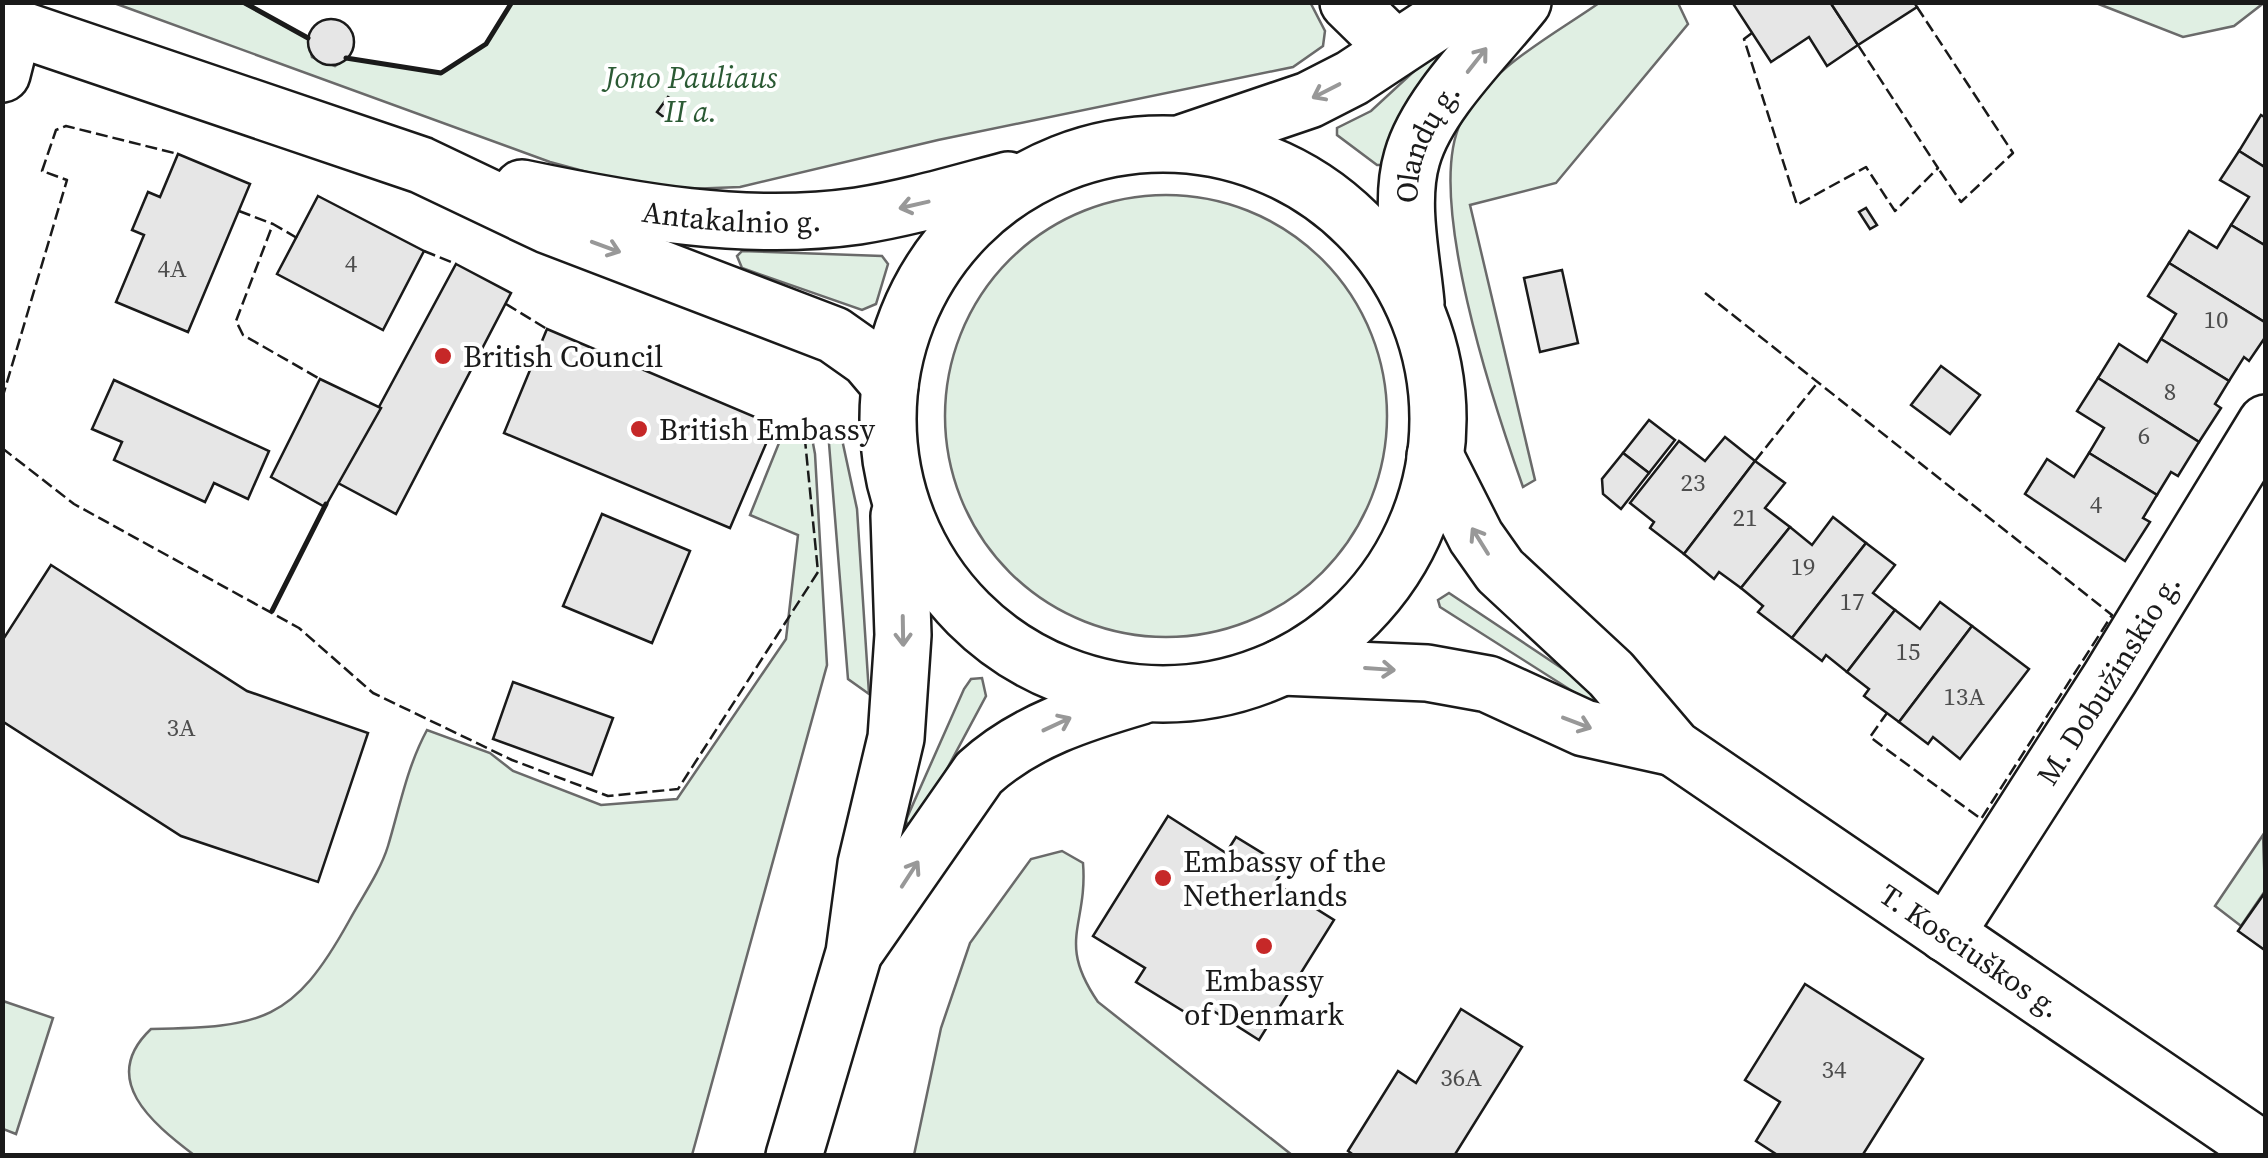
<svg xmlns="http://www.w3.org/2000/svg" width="2268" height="1158" font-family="'Source Serif 4',serif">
<rect width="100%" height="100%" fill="#fff"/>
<g fill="#e0efe3" stroke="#6a6a6a" stroke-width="2.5">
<path d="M 512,2 L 1310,2 L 1325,31 L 1323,46 L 1293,67 L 938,140 L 740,187 L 688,189 L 635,185 L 550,162 L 114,3 L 243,3 L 308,38 L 312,57 L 335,66 L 346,58 L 440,73 L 486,44 Z"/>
<path d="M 2265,2 L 2234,26 L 2183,37 L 2096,3 Z"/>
<path d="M 1488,3 L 1385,165 L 1377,165 L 1337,135 L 1337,128 L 1371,111 Z"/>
<path d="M 1599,3 L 1678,3 L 1688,24 L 1556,183 L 1470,205 L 1535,480 L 1523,487 C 1495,408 1424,197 1461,122 C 1487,69 1552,36 1599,3 Z"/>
<circle cx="1166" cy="416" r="221"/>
<path d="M 742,251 L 882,256 L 888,264 L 876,304 L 862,310 L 742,268 L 737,256 Z"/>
<path d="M 797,428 L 812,438 L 815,454 L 827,665 L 692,1155 L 194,1155 C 152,1123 98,1079 151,1029 C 262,1027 293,1022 349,921 C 362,897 380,872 388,846 C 400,806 407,767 427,730 L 490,753 L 513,771 L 601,805 L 677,799 L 786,639 L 798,535 L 750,515 L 781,438 Z"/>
<path d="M 840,430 L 857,509 L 869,694 L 848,679 L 828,431 Z"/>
<path d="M 1449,593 L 1602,695 L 1599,708 L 1440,607 L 1438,600 Z"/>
<path d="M 982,678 L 986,696 L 917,825 L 908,829 L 906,820 L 964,689 L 971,679 Z"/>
<path d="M 2263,835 L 2265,891 L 2241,926 L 2215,906 Z"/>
<path d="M 1062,851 L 1083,863 C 1088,926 1056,941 1098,1002 L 1292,1155 L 914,1155 L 941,1028 L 970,943 L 1031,859 Z"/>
<path d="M 3,1001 L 53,1018 L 16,1134 L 3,1129 Z"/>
</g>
<g fill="#e6e6e6" stroke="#1a1a1a" stroke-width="2.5">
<path d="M 1732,2 L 1830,2 L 1858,45 L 1827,66 L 1809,37 L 1771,62 Z"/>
<path d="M 1830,2 L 1914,2 L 1917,7 L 1858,45 Z"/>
<circle cx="331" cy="42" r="23"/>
<path d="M 668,97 L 685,108 L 673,124 L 657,112 Z"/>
<path d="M 2261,115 L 2266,118 L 2266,168 L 2239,151 Z"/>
<path d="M 2239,151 L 2266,168 L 2266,246 L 2231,225 L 2249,197 L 2220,180 Z"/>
<path d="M 178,154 L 250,184 L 188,332 L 116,302 L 144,235 L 132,230 L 148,192 L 160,197 Z"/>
<path d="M 318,196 L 424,251 L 383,330 L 277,274 Z"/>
<path d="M 1866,208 L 1877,225 L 1870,229 L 1859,212 Z"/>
<path d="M 2231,225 L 2266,246 L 2266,323 L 2169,263 L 2189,231 L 2217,248 Z"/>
<path d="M 2169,263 L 2266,323 L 2266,336 L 2249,361 L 2244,357 L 2229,381 L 2161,339 L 2176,314 L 2148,296 Z"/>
<path d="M 456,264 L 511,293 L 396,514 L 338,483 Z"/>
<path d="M 1562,270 L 1578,343 L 1540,352 L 1524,278 Z"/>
<path d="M 547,329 L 774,425 L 730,528 L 504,433 Z"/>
<path d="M 2161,339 L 2229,381 L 2215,404 L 2221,408 L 2199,442 L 2098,378 L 2119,344 L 2147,362 Z"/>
<path d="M 1941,366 L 1980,395 L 1950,434 L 1911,405 Z"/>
<path d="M 2098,378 L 2199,442 L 2178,476 L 2171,472 L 2157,495 L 2089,453 L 2104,428 L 2077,411 Z"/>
<path d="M 320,379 L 381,408 L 325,507 L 271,477 Z"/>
<path d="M 114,380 L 269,451 L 248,499 L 214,483 L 205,502 L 114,460 L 122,442 L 92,429 Z"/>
<path d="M 1649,420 L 1675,440 L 1649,473 L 1623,453 Z"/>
<path d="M 1725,437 L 1755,461 L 1684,554 L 1650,528 L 1654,522 L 1630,503 L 1679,441 L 1705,461 Z"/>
<path d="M 1623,453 L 1649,473 L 1621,509 L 1603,494 L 1602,479 Z"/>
<path d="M 2089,453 L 2157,495 L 2143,518 L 2150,522 L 2125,561 L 2025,494 L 2047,459 L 2074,477 Z"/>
<path d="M 1755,461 L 1785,483 L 1765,508 L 1790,527 L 1741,588 L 1719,572 L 1714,579 L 1684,554 Z"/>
<path d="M 602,514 L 690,551 L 652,643 L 563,606 Z"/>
<path d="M 1833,517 L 1866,543 L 1792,638 L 1758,612 L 1763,606 L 1741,588 L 1790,527 L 1812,545 Z"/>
<path d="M 1866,543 L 1895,565 L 1873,593 L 1895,610 L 1847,672 L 1826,655 L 1822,661 L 1792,638 Z"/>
<path d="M 51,565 L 247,691 L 368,733 L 318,882 L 181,836 L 2,721 L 2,641 Z"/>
<path d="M 1940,602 L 1972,626 L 1899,722 L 1864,696 L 1869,689 L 1847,672 L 1895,610 L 1920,629 Z"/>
<path d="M 1972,626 L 2029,669 L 1960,759 L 1933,737 L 1928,744 L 1899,722 Z"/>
<path d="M 513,682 L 613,718 L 592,775 L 493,739 Z"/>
<path d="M 1168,816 L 1226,853 L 1236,837 L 1285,867 L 1275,883 L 1334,920 L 1259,1040 L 1204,1005 L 1196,1019 L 1136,982 L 1145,968 L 1093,936 Z"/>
<path d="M 2266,891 L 2266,951 L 2238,931 Z"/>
<path d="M 1805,984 L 1923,1059 L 1862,1156 L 1779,1156 L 1756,1141 L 1780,1102 L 1745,1080 Z"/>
<path d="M 1461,1009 L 1522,1047 L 1454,1156 L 1355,1156 L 1348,1151 L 1398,1071 L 1416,1083 Z"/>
</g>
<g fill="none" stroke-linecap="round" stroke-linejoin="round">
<g stroke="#1a1a1a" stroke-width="60">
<g id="minor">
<path d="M 1348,2 L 1394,47"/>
<path d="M 2,74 L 14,27"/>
<path id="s1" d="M 1946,934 L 2110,678 L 2266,423"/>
</g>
</g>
<g stroke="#1a1a1a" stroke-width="60">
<g id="major">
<path d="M 2,23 L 421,165 L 547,225 L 834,335 L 868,359 L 890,385"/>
<path d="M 1185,142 L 1309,100 L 1352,78 L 1467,2"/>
<circle cx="1163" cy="419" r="275"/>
<path id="s2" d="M 522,188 C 632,211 745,232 858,216 C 909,208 959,193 1008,180"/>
<path id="s3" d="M 1416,303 C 1412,258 1399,202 1412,158 C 1427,104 1488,46 1523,2"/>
<path id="s4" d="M 1435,456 L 1476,537 L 1500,571 L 1611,674 L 1674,748 L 2266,1152"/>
<path d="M 1282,667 L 1427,673 L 1488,684 L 1584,728 L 1674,748"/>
<path d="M 858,947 L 979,773 C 1025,731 1083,713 1141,696"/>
<path d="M 794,1156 L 854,953 L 866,864 L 896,738 L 903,635 L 899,516"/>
</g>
</g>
<use href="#minor" stroke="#fff" stroke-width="55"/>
<use href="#major" stroke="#fff" stroke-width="55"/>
<g stroke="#1a1a1a" stroke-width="2.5" stroke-dasharray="12 5" stroke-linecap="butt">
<path d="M 1917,7 L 2013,153 L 1961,202 L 1938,168"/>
<path d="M 1752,33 L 1744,39 L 1797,205 L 1866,167 L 1895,211 L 1938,168 L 1858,45"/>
<path d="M 239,211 L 273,224"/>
<path d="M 297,238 L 273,224 L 236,321 L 243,335 L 320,379"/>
<path d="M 424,251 L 456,264"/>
<path d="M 1705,293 L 2112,615 L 1981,819 L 1870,737 L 1887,713"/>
<path d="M 506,304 L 547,329"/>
<path d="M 2,399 L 67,180 L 42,171 L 56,130 L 66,126 L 178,154"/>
<path d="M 2,448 L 74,504 L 299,628 L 373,693 L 512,760 L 608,796 L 678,789 L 818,572 L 805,440 L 774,425"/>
<path d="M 1755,461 L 1818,382"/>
</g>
<g stroke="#1a1a1a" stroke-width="5">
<path d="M 243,2 L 308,38"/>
<path d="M 346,58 L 441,73 L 486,44 L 512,2"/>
<path d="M 272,611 L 326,504"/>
</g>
</g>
<defs><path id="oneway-shaft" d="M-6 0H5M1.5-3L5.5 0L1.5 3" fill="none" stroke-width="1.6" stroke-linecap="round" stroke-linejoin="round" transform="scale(2.5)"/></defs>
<g stroke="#989898">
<use href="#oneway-shaft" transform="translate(1477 60) rotate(-52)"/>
<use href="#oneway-shaft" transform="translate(1326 91) rotate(153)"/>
<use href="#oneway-shaft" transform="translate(914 205) rotate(167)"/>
<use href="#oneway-shaft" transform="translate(606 247) rotate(20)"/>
<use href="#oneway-shaft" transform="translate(1480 541) rotate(-122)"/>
<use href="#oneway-shaft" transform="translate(903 631) rotate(89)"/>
<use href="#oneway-shaft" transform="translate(1380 669) rotate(4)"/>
<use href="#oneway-shaft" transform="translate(1577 723) rotate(21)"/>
<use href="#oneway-shaft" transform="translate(1057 724) rotate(-25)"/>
<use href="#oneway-shaft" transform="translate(910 874) rotate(-57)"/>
</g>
<g fill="#c62828" stroke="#fff" stroke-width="4">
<circle cx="443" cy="356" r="10"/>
<circle cx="639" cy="429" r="10"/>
<circle cx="1163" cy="878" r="10"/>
<circle cx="1264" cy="946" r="10"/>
</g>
<g text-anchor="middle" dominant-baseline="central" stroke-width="8" stroke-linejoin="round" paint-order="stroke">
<g font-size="25" fill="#4d4d4d">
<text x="351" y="263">4</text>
<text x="172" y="268">4A</text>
<text x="2216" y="319">10</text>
<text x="2170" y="391">8</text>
<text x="2144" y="435">6</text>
<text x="1693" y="482">23</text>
<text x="2096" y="504">4</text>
<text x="1745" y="517">21</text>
<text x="1803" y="566">19</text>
<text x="1852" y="601">17</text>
<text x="1908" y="651">15</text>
<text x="1964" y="696">13A</text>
<text x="181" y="727">3A</text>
<text x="1834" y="1069">34</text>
<text x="1461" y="1077">36A</text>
</g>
<g font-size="30" font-style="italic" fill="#2b5a34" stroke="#fff">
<text x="691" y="77">Jono Pauliaus<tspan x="691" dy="34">II a.</tspan></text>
</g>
<g font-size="30" fill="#1a1a1a" stroke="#fff">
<text stroke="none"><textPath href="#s3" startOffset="165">Olandų g.</textPath></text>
<text stroke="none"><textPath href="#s2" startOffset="212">Antakalnio g.</textPath></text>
<text stroke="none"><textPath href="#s1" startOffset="302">M. Dobužinskio g.</textPath></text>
<text stroke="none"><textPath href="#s4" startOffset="740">T. Kosciuškos g.</textPath></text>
</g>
<g font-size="30" fill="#1a1a1a" stroke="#fff" text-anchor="start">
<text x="463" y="356">British Council</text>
<text x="659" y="429">British Embassy</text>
<text x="1183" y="861">Embassy of the<tspan x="1183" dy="34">Netherlands</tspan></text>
<text x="1264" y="980" text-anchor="middle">Embassy<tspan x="1264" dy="34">of Denmark</tspan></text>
</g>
</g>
<rect width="2268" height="1158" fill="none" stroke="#1a1a1a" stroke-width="10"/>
</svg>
